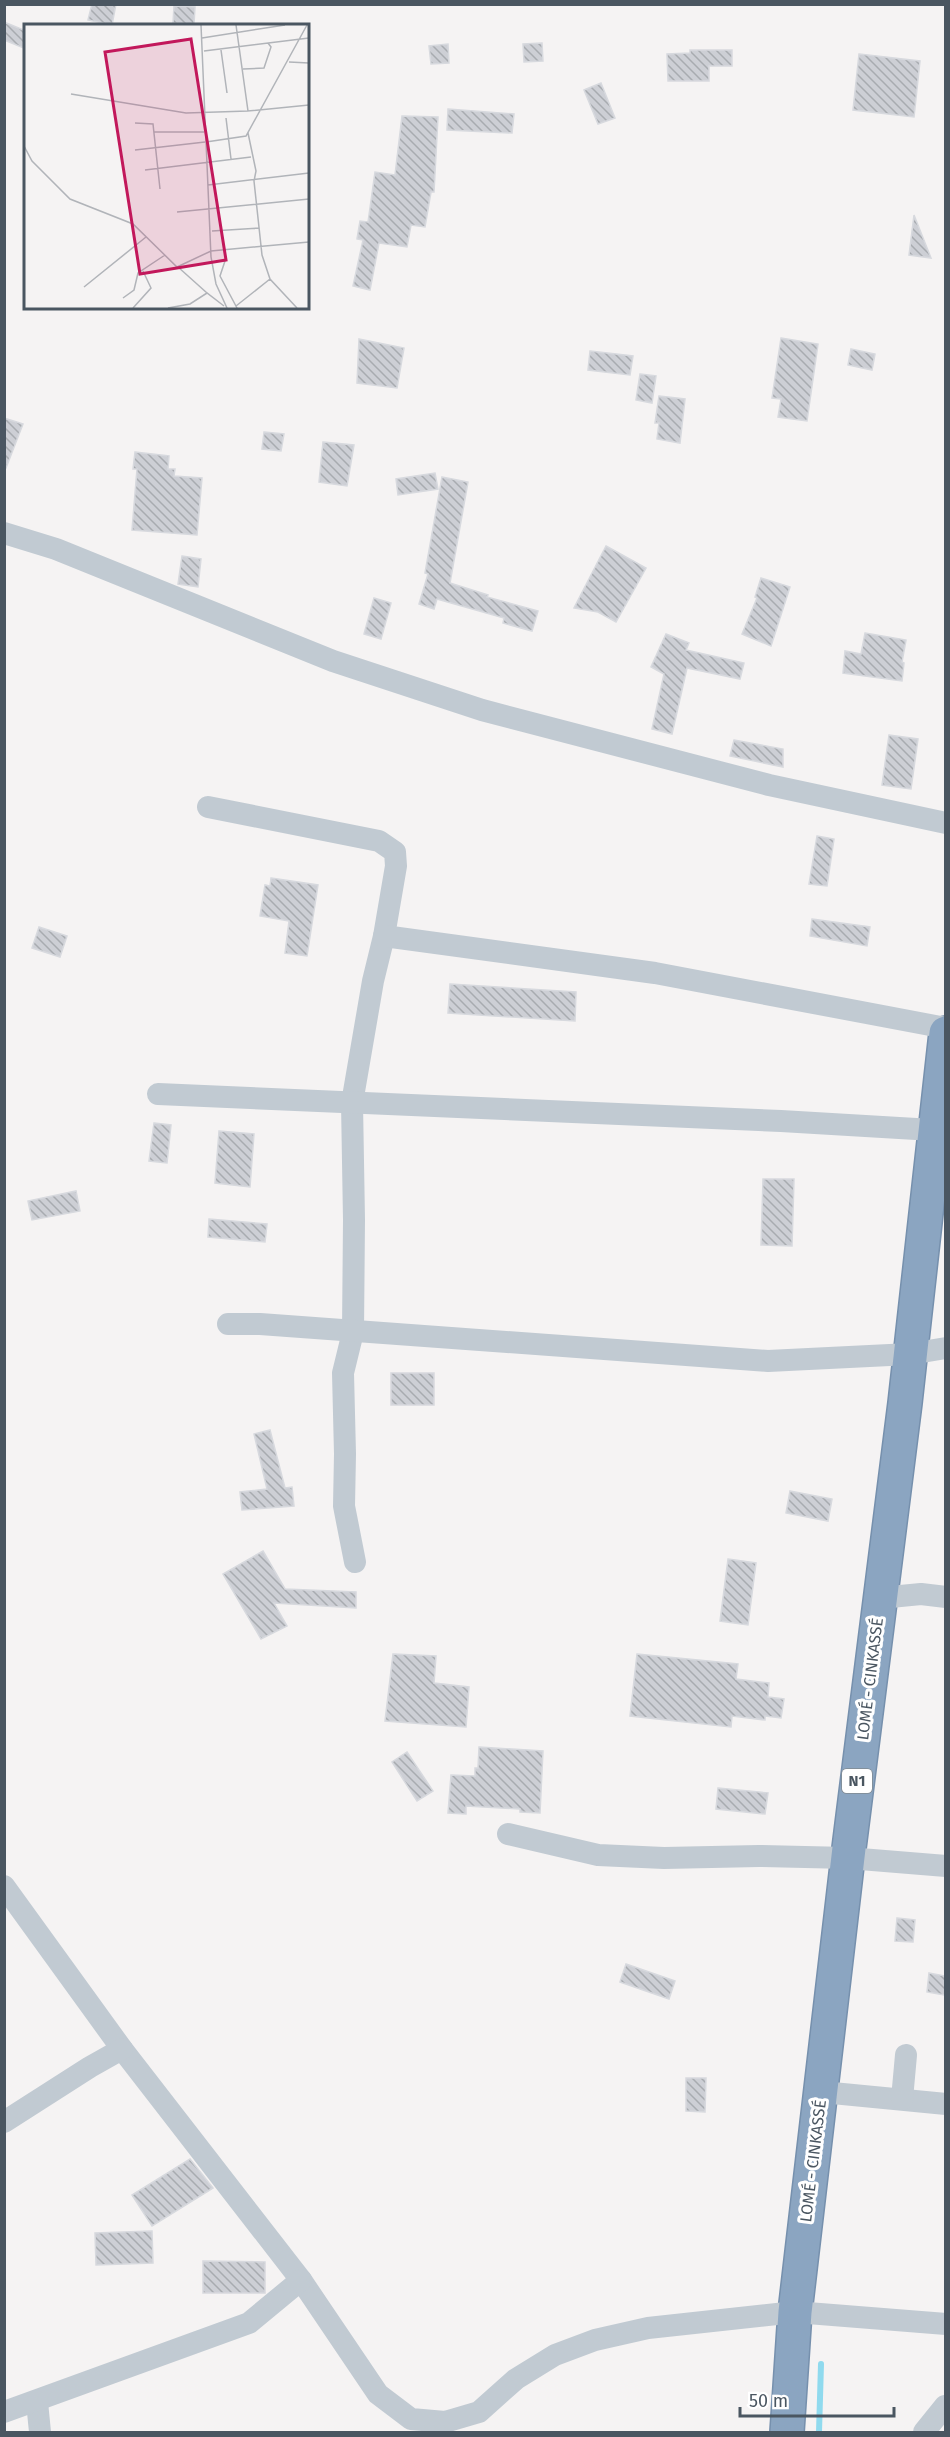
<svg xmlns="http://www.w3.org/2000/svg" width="950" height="2437" font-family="'Fira Sans',sans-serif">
<defs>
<pattern id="building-back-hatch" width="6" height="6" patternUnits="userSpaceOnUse" patternTransform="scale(1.5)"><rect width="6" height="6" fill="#cdcfd5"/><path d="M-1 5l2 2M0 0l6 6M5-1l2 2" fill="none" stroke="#a8abb0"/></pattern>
</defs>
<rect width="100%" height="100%" fill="#f5f3f3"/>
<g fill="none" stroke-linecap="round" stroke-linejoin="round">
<path stroke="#90daee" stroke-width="6" d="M 819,2432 L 821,2364"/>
</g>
<g fill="url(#building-back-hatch)" stroke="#d7d9de" stroke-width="1.5">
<path d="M 92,4 L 116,4 L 112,25 L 88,20 Z"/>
<path d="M 174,6 L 195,7 L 194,24 L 173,23 Z"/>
<path d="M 4,22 L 26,31 L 26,49 L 4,40 Z"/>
<path d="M 542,43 L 543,61 L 524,62 L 523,44 Z"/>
<path d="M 448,44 L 449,63 L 431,64 L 429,46 Z"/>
<path d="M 690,50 L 732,50 L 732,66 L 709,66 L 709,81 L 668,81 L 667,54 L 690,53 Z"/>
<path d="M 859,54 L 920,61 L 914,117 L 853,110 Z"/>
<path d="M 601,83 L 615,118 L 598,124 L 584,90 Z"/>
<path d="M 448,109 L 514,114 L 512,133 L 447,130 Z"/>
<path d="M 402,116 L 438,117 L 434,192 L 431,192 L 425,227 L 411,225 L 407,247 L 379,243 L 370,290 L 353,286 L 363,240 L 357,239 L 360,221 L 368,222 L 375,172 L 395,175 Z"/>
<path d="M 914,215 L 931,258 L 909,255 Z"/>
<path d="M 781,338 L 818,344 L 807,421 L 778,417 L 781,399 L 772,398 Z"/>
<path d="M 359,339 L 404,348 L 397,388 L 357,383 Z"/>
<path d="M 851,349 L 875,354 L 872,370 L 848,365 Z"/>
<path d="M 590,351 L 633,356 L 630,375 L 588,370 Z"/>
<path d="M 640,374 L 656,376 L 652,403 L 636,400 Z"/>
<path d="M 659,396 L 685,399 L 680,443 L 657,439 L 659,423 L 655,423 Z"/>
<path d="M 4,418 L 23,424 L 6,468 L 4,467 Z"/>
<path d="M 264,432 L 284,434 L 281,451 L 262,449 Z"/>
<path d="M 323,442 L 354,445 L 347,486 L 319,482 Z"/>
<path d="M 135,452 L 169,456 L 168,469 L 175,469 L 174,476 L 202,478 L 197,535 L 132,530 L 137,469 L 133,469 Z"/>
<path d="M 435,473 L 438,489 L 398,495 L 396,479 Z"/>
<path d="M 442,477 L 468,482 L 450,583 L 488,595 L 487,597 L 538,611 L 532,631 L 503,623 L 504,618 L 437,599 L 434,609 L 419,604 L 428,574 L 425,573 Z"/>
<path d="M 606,546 L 646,568 L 616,622 L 598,612 L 574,608 Z"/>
<path d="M 182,556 L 201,559 L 198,587 L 178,584 Z"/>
<path d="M 761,578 L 790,587 L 771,646 L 742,634 L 757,598 L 755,597 Z"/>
<path d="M 374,598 L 391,603 L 381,639 L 364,634 Z"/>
<path d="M 865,633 L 906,640 L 902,662 L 904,663 L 902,681 L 843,673 L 845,651 L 861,654 Z"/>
<path d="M 666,634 L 689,643 L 686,650 L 744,663 L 740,679 L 687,668 L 672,734 L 652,729 L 664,674 L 651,667 Z"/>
<path d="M 889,735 L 918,739 L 911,789 L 882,785 Z"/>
<path d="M 734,740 L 783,749 L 783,767 L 730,756 Z"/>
<path d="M 817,836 L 834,839 L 827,886 L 809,884 Z"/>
<path d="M 271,878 L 318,885 L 307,956 L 285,953 L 289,921 L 260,916 L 265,885 L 270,886 Z"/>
<path d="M 812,919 L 870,927 L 867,946 L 810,936 Z"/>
<path d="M 39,927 L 67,936 L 60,957 L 32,948 Z"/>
<path d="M 450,984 L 576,992 L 575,1021 L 448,1013 Z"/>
<path d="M 154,1123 L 171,1125 L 167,1163 L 149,1161 Z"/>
<path d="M 219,1131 L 254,1134 L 250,1187 L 215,1183 Z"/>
<path d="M 763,1179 L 794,1179 L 792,1246 L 761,1245 Z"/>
<path d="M 76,1191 L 80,1211 L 32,1220 L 28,1201 Z"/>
<path d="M 209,1219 L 267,1224 L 265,1242 L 208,1237 Z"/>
<rect x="391" y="1373" width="43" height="32"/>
<path d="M 270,1430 L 285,1488 L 292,1487 L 294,1506 L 242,1510 L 240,1492 L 267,1489 L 254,1434 Z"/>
<path d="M 790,1491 L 832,1499 L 828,1521 L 786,1513 Z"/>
<path d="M 263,1551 L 285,1589 L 356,1592 L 356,1608 L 274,1603 L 287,1626 L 261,1639 L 223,1574 Z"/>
<path d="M 728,1559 L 756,1563 L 748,1625 L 720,1621 Z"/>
<path d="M 393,1654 L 436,1656 L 434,1683 L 469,1687 L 466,1727 L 385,1721 Z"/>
<path d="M 637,1654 L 738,1664 L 736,1679 L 769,1683 L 768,1697 L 784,1699 L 781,1718 L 765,1716 L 765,1720 L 732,1716 L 731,1727 L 630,1716 Z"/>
<path d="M 479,1747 L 543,1751 L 540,1813 L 520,1812 L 520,1809 L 466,1806 L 466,1814 L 448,1813 L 451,1775 L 475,1776 L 475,1768 L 478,1768 Z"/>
<path d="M 407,1752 L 433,1791 L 417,1801 L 392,1762 Z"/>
<path d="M 718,1788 L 768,1793 L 765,1814 L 716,1809 Z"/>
<path d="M 897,1918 L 915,1920 L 913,1942 L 895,1941 Z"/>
<path d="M 626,1964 L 675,1981 L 669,1999 L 620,1982 Z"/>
<path d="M 929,1973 L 945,1976 L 945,1995 L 927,1992 Z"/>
<path d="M 686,2078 L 706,2078 L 705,2112 L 686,2111 Z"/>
<path d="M 190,2159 L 213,2188 L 152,2226 L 132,2195 Z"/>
<path d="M 152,2231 L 153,2263 L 96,2265 L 95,2233 Z"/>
<path d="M 203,2261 L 265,2262 L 265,2293 L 203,2293 Z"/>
</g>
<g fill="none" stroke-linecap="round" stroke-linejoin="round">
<g stroke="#7690ad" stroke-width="36">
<path id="highway" d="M 787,2432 L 795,2312 L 849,1848 L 905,1403 L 946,1033"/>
</g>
<g stroke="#c1cad2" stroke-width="22">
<path d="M 4,533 L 56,549 L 333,661 L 482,710 L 769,785 L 946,823"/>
<path d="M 208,807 L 379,841 L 395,852 L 396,866 L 384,936 L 373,981 L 352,1103 L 354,1220 L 353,1332 L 343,1373 L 345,1454 L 344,1506 L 355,1562"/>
<path d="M 384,936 L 655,973 L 946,1028"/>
<path d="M 158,1094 L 781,1121 L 933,1130"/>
<path d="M 228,1324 L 260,1324 L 768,1361 L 910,1354 L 946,1348"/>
<path d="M 880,1598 L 921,1594 L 946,1597"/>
<path d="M 508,1834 L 598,1855 L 664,1858 L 759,1856 L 848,1858 L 946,1866"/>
<path d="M 4,1886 L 122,2049 L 301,2280 L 378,2394 L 411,2419 L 445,2422 L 479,2412 L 516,2379 L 555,2355 L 595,2340 L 648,2328 L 795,2312 L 946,2324"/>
<path d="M 822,2092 L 946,2104"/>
<path d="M 902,2099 L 906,2055"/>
<path d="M 4,2122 L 90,2067 L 122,2049"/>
<path d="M 37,2402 L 40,2432"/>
<path d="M 4,2412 L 249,2323 L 301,2280"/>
<path d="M 924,2432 L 945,2406"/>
</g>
<use href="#highway" stroke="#8ba5c1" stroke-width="33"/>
</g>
<g text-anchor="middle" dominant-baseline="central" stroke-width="6" stroke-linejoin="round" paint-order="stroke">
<rect fill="#fff" stroke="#808990" stroke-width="1.5" x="842" y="1769" width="30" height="24" rx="4.5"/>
<g font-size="15" font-weight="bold" fill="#4a5661">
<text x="857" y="1781">N1</text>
</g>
<g font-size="16" fill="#4a5661" stroke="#fff">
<text transform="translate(870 1679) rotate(-83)">LOMÉ - CINKASSÉ</text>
<text transform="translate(813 2161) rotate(-83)">LOMÉ - CINKASSÉ</text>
</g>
</g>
<g transform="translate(24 24)">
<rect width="285" height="285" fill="#f5f3f3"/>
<path fill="none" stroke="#b1b4b9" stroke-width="1.5" d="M 177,1 L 187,233 L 192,260 L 203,284M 212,1 L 224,87 L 285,81M 178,14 L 261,1M 197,26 L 203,69M 180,27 L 285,14M 265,38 L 285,39M 219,45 L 240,44 L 247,23 L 244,19M 47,70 L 162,89 L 224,87M 202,94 L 207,135M 111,99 L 129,100 L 136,165M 130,108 L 180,108M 224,109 L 232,147 L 230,157 L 238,231 L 246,255 L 273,284M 182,118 L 222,112 L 283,1M 0,122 L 8,137 L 46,175 L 109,200 L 153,243 L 187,227 L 285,218M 111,126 L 181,118M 121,146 L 227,133M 184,161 L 285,149M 153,188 L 285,175M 188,207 L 235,204M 202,234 L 196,252 L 213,284M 154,243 L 183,269M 60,263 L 122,213M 99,274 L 110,266 L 114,249 L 141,231M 212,282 L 246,255M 109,284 L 127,264 L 119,247M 144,284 L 166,280 L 183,269 L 200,282"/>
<path fill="#c2185b" fill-opacity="0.15" stroke="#c2185b" stroke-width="3" d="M 167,15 L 202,236 L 116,250 L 81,28 Z"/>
<rect width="285" height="285" fill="none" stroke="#4a5661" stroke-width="3"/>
</g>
<rect width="950" height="2437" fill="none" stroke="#4a5661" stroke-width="12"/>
<path d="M740 2407v9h154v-9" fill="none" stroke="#4a5661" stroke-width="3"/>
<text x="749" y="2407" font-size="18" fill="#4a5661" stroke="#ffffff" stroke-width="4.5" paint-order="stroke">50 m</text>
</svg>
